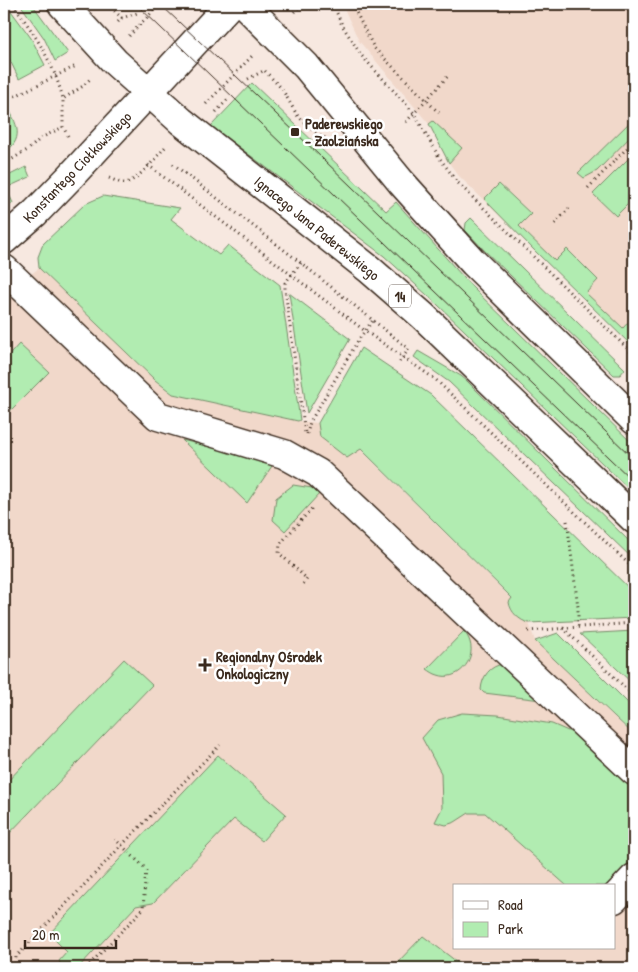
<svg xmlns="http://www.w3.org/2000/svg" width="638" height="972" font-family="'Patrick Hand',sans-serif">
<rect width="100%" height="100%" fill="#f7e8e0"/>
<filter id="ink" filterUnits="userSpaceOnUse"><feTurbulence type="fractalNoise" baseFrequency=".02" numOctaves="2"/><feDisplacementMap in="SourceGraphic" scale="10" xChannelSelector="R" yChannelSelector="G"/><feConvolveMatrix kernelMatrix="1 2 1 2 8 2 1 2 1" color-interpolation-filters="sRGB"/></filter>
<g filter="url(#ink)">
<g fill="#f1d8ca" fill-rule="evenodd">
<path d="M 342,4 L 634,4 L 634,198 L 626,207 L 634,215 L 634,347 L 459,176 L 449,163 L 429,124 L 359,41 Z"/>
<path d="M 39,268 L 155,380 L 173,394 L 297,421 L 318,423 L 320,437 L 360,449 L 512,599 L 509,607 L 520,619 L 529,623 L 535,641 L 634,736 L 634,968 L 4,968 L 4,295 ZM 454,886 L 614,886 L 614,948 L 454,948 Z"/>
</g>
<g fill="#b1ecb1" stroke="#768b68">
<path d="M 4,4 L 6,4 L 31,38 L 45,65 L 19,79 L 4,48 Z"/>
<path d="M 20,4 L 32,4 L 68,53 L 55,61 L 44,38 Z"/>
<path d="M 252,83 L 386,211 L 396,202 L 473,288 L 634,445 L 634,494 L 438,305 L 384,256 L 211,126 Z"/>
<path d="M 4,100 C 14,120 28,137 4,153 Z"/>
<path d="M 634,118 L 634,133 L 597,171 L 584,178 L 578,173 Z"/>
<path d="M 433,121 L 462,148 L 449,163 L 429,124 Z"/>
<path d="M 634,153 L 634,198 L 616,216 L 593,194 Z"/>
<path d="M 26,167 L 30,177 L 6,188 L 13,203 L 4,210 L 4,178 Z"/>
<path d="M 499,184 L 531,214 L 519,226 L 555,261 L 567,249 L 598,280 L 586,293 L 623,328 L 634,316 L 634,348 L 535,251 L 484,199 Z"/>
<path d="M 103,196 L 180,208 L 171,219 L 219,255 L 228,245 L 280,285 L 300,420 L 298,421 L 173,394 L 155,380 L 39,268 L 38,257 L 43,244 L 85,204 Z"/>
<path d="M 471,218 L 625,369 L 620,375 L 614,375 L 485,251 L 465,230 L 466,223 Z"/>
<path d="M 289,293 L 350,339 L 307,413 Z"/>
<path d="M 19,344 L 49,372 L 4,417 L 4,361 Z"/>
<path d="M 361,348 L 431,395 L 634,593 L 634,618 L 529,623 C 520,621 510,612 509,602 L 512,598 L 361,449 L 347,458 L 320,437 L 318,423 Z"/>
<path d="M 418,351 L 461,376 L 467,381 L 634,546 L 634,560 L 449,382 L 414,357 Z"/>
<path d="M 182,440 L 274,463 L 247,503 Z"/>
<path d="M 293,485 L 312,488 L 320,493 L 285,531 L 273,520 L 276,498 Z"/>
<path d="M 464,631 C 466,634 469,638 470,642 C 476,661 457,682 438,675 C 434,674 430,671 427,669 Z"/>
<path d="M 634,631 L 634,685 L 580,634 Z"/>
<path d="M 558,633 L 634,709 L 634,735 L 535,641 Z"/>
<path d="M 124,659 L 152,685 L 4,839 L 4,785 Z"/>
<path d="M 503,664 L 541,700 L 484,693 L 481,690 C 482,676 490,666 503,664 Z"/>
<path d="M 462,713 L 498,715 L 552,724 L 575,734 L 634,788 L 634,862 L 612,886 L 567,886 L 485,813 L 469,813 L 455,822 L 446,825 L 435,822 L 442,808 L 441,773 L 422,738 L 438,720 Z"/>
<path d="M 218,755 L 286,814 L 262,841 L 234,819 L 153,903 L 136,906 L 78,968 L 62,968 L 59,961 L 67,952 L 49,934 Z"/>
<path d="M 423,936 L 465,968 L 398,968 L 394,966 Z"/>
</g>
<g fill="none" stroke-linecap="round" stroke-linejoin="round">
<g stroke="#3b2a1e" stroke-width="31">
<g id="minor">
<path d="M 4,240 L 35,213 L 71,176 L 230,4"/>
<path d="M 4,269 L 158,416 L 284,454 L 318,473 L 634,771"/>
<path d="M 614,899 L 634,878"/>
</g>
</g>
<g stroke="#3b2a1e" stroke-width="31">
<g id="major">
<path d="M 62,4 L 115,62 L 181,121 L 369,269 L 423,316 L 634,519"/>
<path d="M 244,4 L 306,66 L 401,182 L 474,263 L 634,420"/>
</g>
</g>
<g stroke="#3b2a1e" stroke-width="3" stroke-dasharray="1 4" stroke-linecap="butt">
<path d="M 13,4 C 34,33 54,63 63,99"/>
<path d="M 107,4 L 122,18"/>
<path d="M 333,4 L 342,25 L 361,55 L 414,113 L 439,157 L 457,182 L 634,355"/>
<path d="M 352,4 L 374,48 L 440,114"/>
<path d="M 294,12 L 302,4"/>
<path d="M 118,22 L 122,18 L 137,13"/>
<path d="M 129,36 L 160,4"/>
<path d="M 265,71 L 282,89 L 297,115 L 313,131 L 325,138"/>
<path d="M 248,79 L 265,70"/>
<path d="M 15,96 L 76,66"/>
<path d="M 206,104 L 253,55"/>
<path d="M 216,112 L 228,99"/>
<path d="M 406,122 L 448,76"/>
<path d="M 68,136 L 63,127 L 63,99 L 83,86 L 91,78"/>
<path d="M 4,164 L 29,149 L 41,138 L 63,127"/>
<path d="M 173,164 L 301,263 L 409,349 L 397,365"/>
<path d="M 148,165 L 365,331 L 435,379 L 634,569"/>
<path d="M 109,178 C 114,180 119,183 125,183 C 138,181 158,155 167,145"/>
<path d="M 588,188 L 634,141"/>
<path d="M 555,224 L 571,206"/>
<path d="M 301,263 L 285,283 L 285,290 L 305,433"/>
<path d="M 307,434 L 310,422 L 359,339 L 373,320"/>
<path d="M 567,521 L 578,607 L 578,627"/>
<path d="M 303,584 L 307,579 L 279,553 L 280,544 L 313,507"/>
<path d="M 563,628 L 634,696"/>
<path d="M 528,631 L 634,623"/>
<path d="M 15,968 L 16,957 L 122,845 L 220,745"/>
<path d="M 86,968 L 143,909 L 146,869 L 115,839"/>
</g>
<use href="#minor" stroke="#fff" stroke-width="28"/>
<use href="#major" stroke="#fff" stroke-width="28"/>
<g stroke="#3b2a1e" stroke-width="1">
<path d="M 136,4 L 634,482"/>
<path d="M 160,4 L 295,132 L 634,459"/>
</g>
</g>
</g>
<g fill="#3b2a1e" stroke="#fff" stroke-width="2">
<rect x="290" y="127" width="10" height="10" rx="2.5"/>
<path d="M202.5 657.5h5v5h5v5h-5v5h-5v-5h-5v-5h5z"/>
</g>
<g text-anchor="middle" dominant-baseline="central" stroke-width="5" stroke-linejoin="round" paint-order="stroke">
<rect fill="#fff" stroke="#766a62" stroke-width="1" x="389" y="284.5" width="22" height="23" rx="4"/>
<g font-size="14" font-weight="bold" fill="#3b2a1e">
<text x="400" y="296">14</text>
</g>
<g font-size="15" font-weight="bold" fill="#3b2a1e" stroke="#fff" text-anchor="start">
<text x="305" y="123">Paderewskiego<tspan x="305" dy="17">- Zaolziańska</tspan></text>
<text x="216" y="656">Regionalny Ośrodek<tspan x="216" dy="17">Onkologiczny</tspan></text>
</g>
<g font-size="15" fill="#3b2a1e" stroke="#fff">
<text transform="translate(77 167) rotate(-46)">Konstantego Ciołkowskiego</text>
<text transform="translate(317 228) rotate(39)">Ignacego Jana Paderewskiego</text>
</g>
</g>
<rect width="638" height="972" fill="none" stroke="#fff" stroke-width="20"/>
<rect x="10" y="10" width="618" height="952" fill="none" stroke="#3b2a1e" stroke-width="2" filter="url(#ink)"/>
<rect x="453" y="884" width="162" height="65" fill="#ffffff" stroke="#b1aaa5"/>
<rect x="463" y="901" width="25" height="8" fill="#ffffff" stroke="#b1aaa5"/>
<text x="498" y="910" font-size="15" fill="#3b2a1e">Road</text>
<rect x="463" y="922" width="25" height="15" fill="#b1ecb1" stroke="#b1aaa5"/>
<text x="498" y="934" font-size="15" fill="#3b2a1e">Park</text>
<path d="M25 940v8h91v-8" fill="none" stroke="#3b2a1e" stroke-width="2.5"/>
<text x="32" y="940" font-size="15" fill="#3b2a1e" stroke="#ffffff" stroke-width="4" paint-order="stroke">20 m</text>
</svg>
